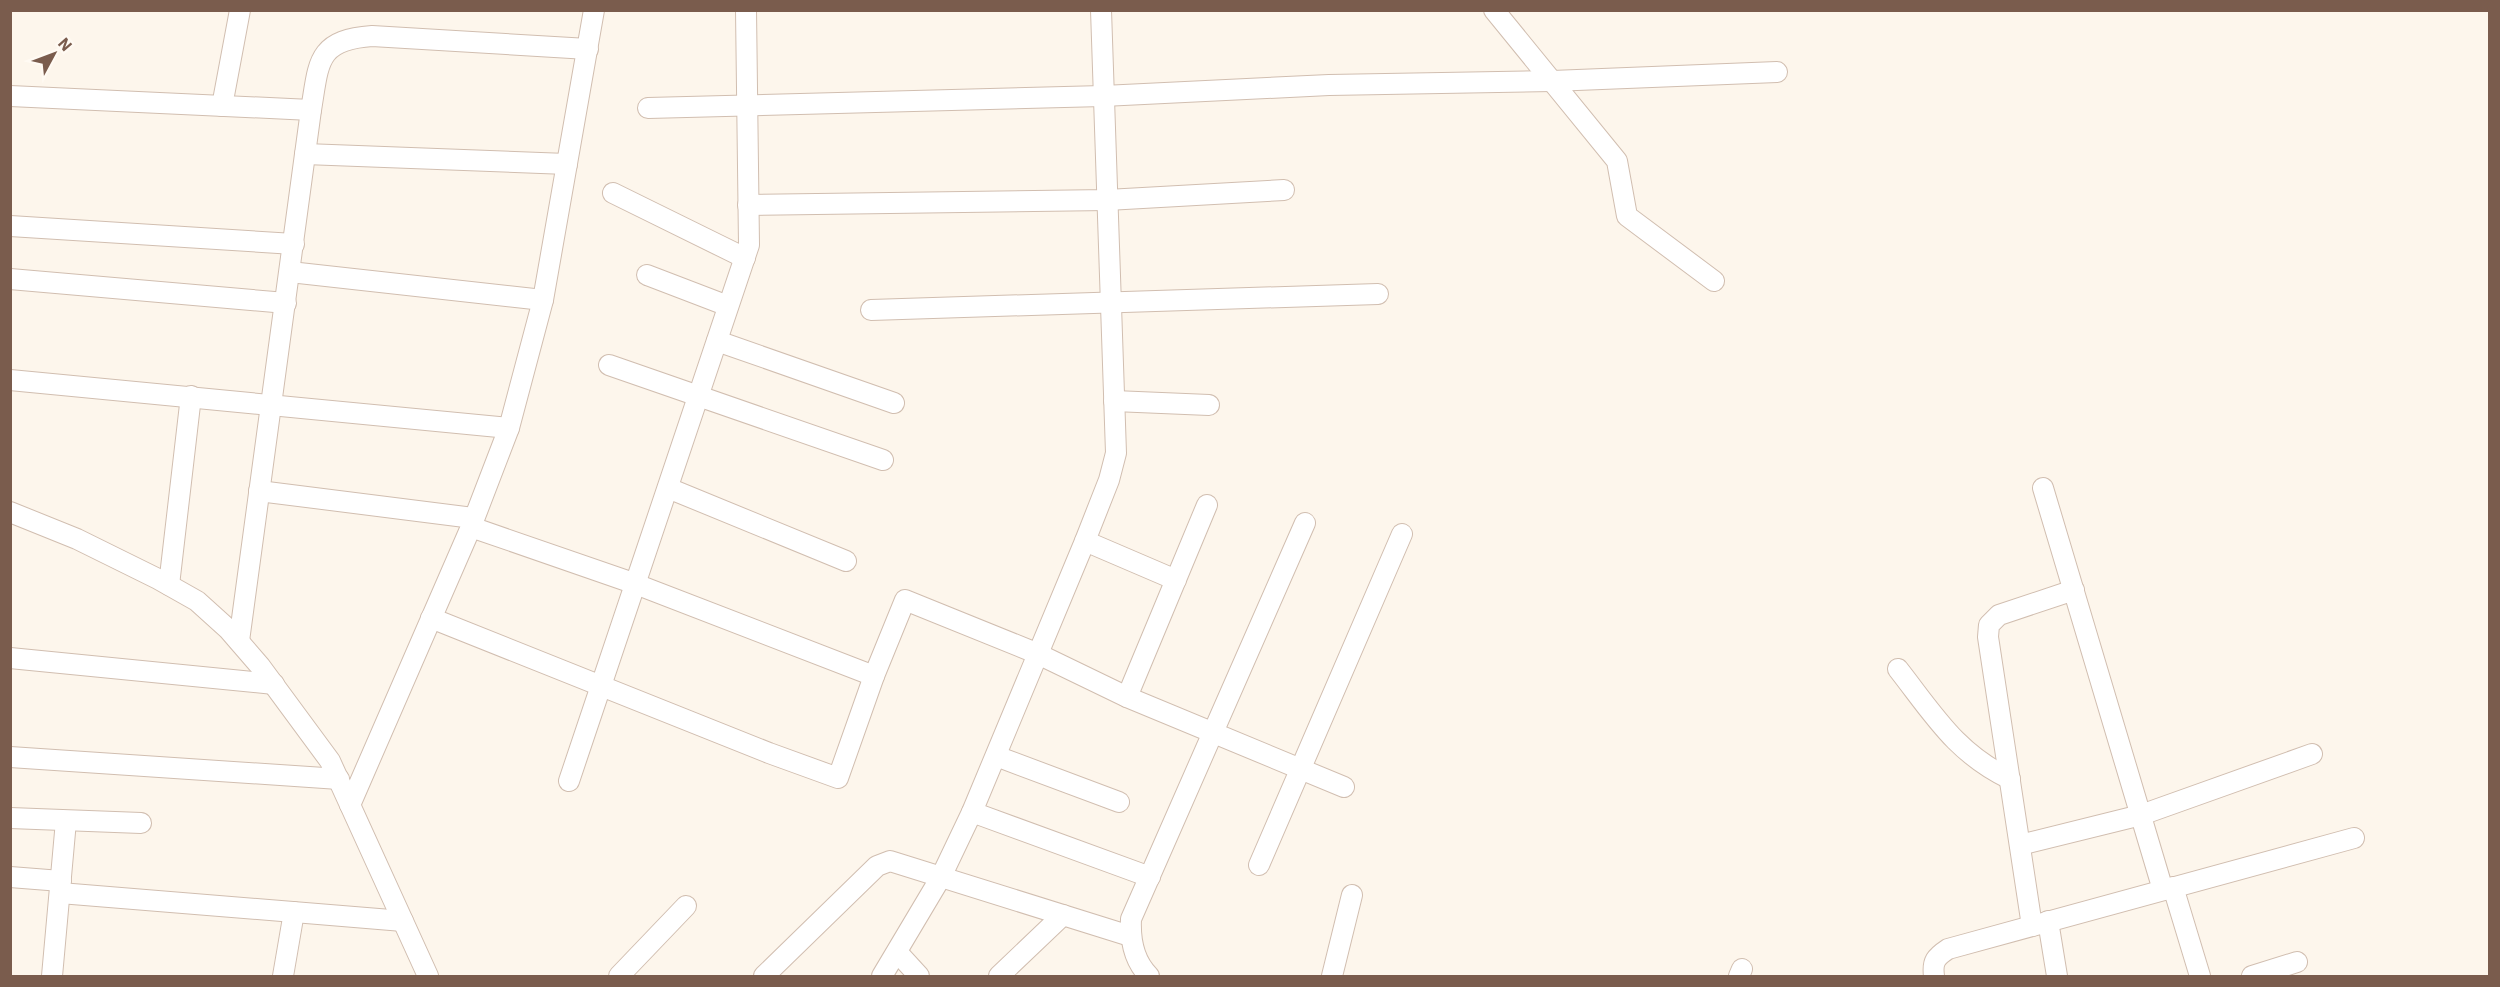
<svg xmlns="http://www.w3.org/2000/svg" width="2500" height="987" font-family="'IBM Plex Sans',sans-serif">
<rect width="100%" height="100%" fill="#fdf6ec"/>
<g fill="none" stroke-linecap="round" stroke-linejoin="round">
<g stroke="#d1beb0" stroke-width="22">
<g id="minor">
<path d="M 1494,10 L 1617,161 L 1627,216 L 1714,281"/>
<path d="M 10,96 L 311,110"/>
<path d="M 222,106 L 240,10"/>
<path d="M 648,108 L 1103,96 L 1329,85 L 1552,81 L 1777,72"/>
<path d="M 305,154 L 567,164"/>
<path d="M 613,193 L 745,258"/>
<path d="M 748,205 L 1107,200 L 1284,190"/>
<path d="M 10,226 L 294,244"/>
<path d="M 290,272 L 543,300"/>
<path d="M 647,275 L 728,306"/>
<path d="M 10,279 L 286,303"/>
<path d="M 871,310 L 1378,294"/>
<path d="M 717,341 L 894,403"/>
<path d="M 609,365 L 883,460"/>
<path d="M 10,380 L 509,428"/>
<path d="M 1114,401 L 1209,405"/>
<path d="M 668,488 L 846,561"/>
<path d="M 2043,488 L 2163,890"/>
<path d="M 259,491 L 473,518"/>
<path d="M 10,512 L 77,539 L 158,579 L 197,601 L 228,629 L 260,666 L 330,761 L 428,976"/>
<path d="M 471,527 L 633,583 L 874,676 L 905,600 L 1036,653 L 1127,697 L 1344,787"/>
<path d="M 1085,541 L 1176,580"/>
<path d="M 169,585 L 191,396"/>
<path d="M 431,618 L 769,753 L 838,778 L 874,676"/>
<path d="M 239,641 L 311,110 C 319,63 316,40 372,36 L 588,49"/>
<path d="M 10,658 L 274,684"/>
<path d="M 1898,669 C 1934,715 1956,753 2010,779"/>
<path d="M 1127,697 L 1207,505"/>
<path d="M 996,756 L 1119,802"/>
<path d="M 10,757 L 339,779"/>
<path d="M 569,781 L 749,245 L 746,10"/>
<path d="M 350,805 L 471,527 L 509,428 L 543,300 L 594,10"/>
<path d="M 972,812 L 1150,877"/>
<path d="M 10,818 L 141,823"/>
<path d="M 2020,845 L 2141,815 L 2312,754"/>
<path d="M 1259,865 L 1402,534"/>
<path d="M 10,877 L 61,881"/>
<path d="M 2173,887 L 2200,976"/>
<path d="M 60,893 L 403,921"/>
<path d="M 2048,921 L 2057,976"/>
<path d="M 2032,926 L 1988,637 L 1989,625 L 1999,615 L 2074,590"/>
<path d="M 897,952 L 919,976"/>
<path d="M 52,976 L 66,821"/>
<path d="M 283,976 L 294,912"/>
<path d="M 619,976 L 686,906"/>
<path d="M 764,976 L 877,866 L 890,861 L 1130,936"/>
<path d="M 882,976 L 941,877 L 972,812 L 1085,541 L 1109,480 L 1116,453 L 1101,10"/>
<path d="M 999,976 L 1063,915"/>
<path d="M 1149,976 C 1134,961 1130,940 1131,919 L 1305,523"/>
<path d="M 1332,976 L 1352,895"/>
<path d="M 1739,976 L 1742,969"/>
<path d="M 1934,976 C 1932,961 1936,957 1948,949 L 2354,838"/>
<path d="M 2252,976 L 2297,962"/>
</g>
</g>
<use href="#minor" stroke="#fff" stroke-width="20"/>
</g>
<rect width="2500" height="987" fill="none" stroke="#7a5c4d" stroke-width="24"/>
<g transform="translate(54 54) rotate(49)" stroke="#fffaf3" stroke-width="4.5" paint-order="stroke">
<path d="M0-4.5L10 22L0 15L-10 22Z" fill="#7a5c4d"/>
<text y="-9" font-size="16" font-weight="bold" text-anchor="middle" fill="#7a5c4d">N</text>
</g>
</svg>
